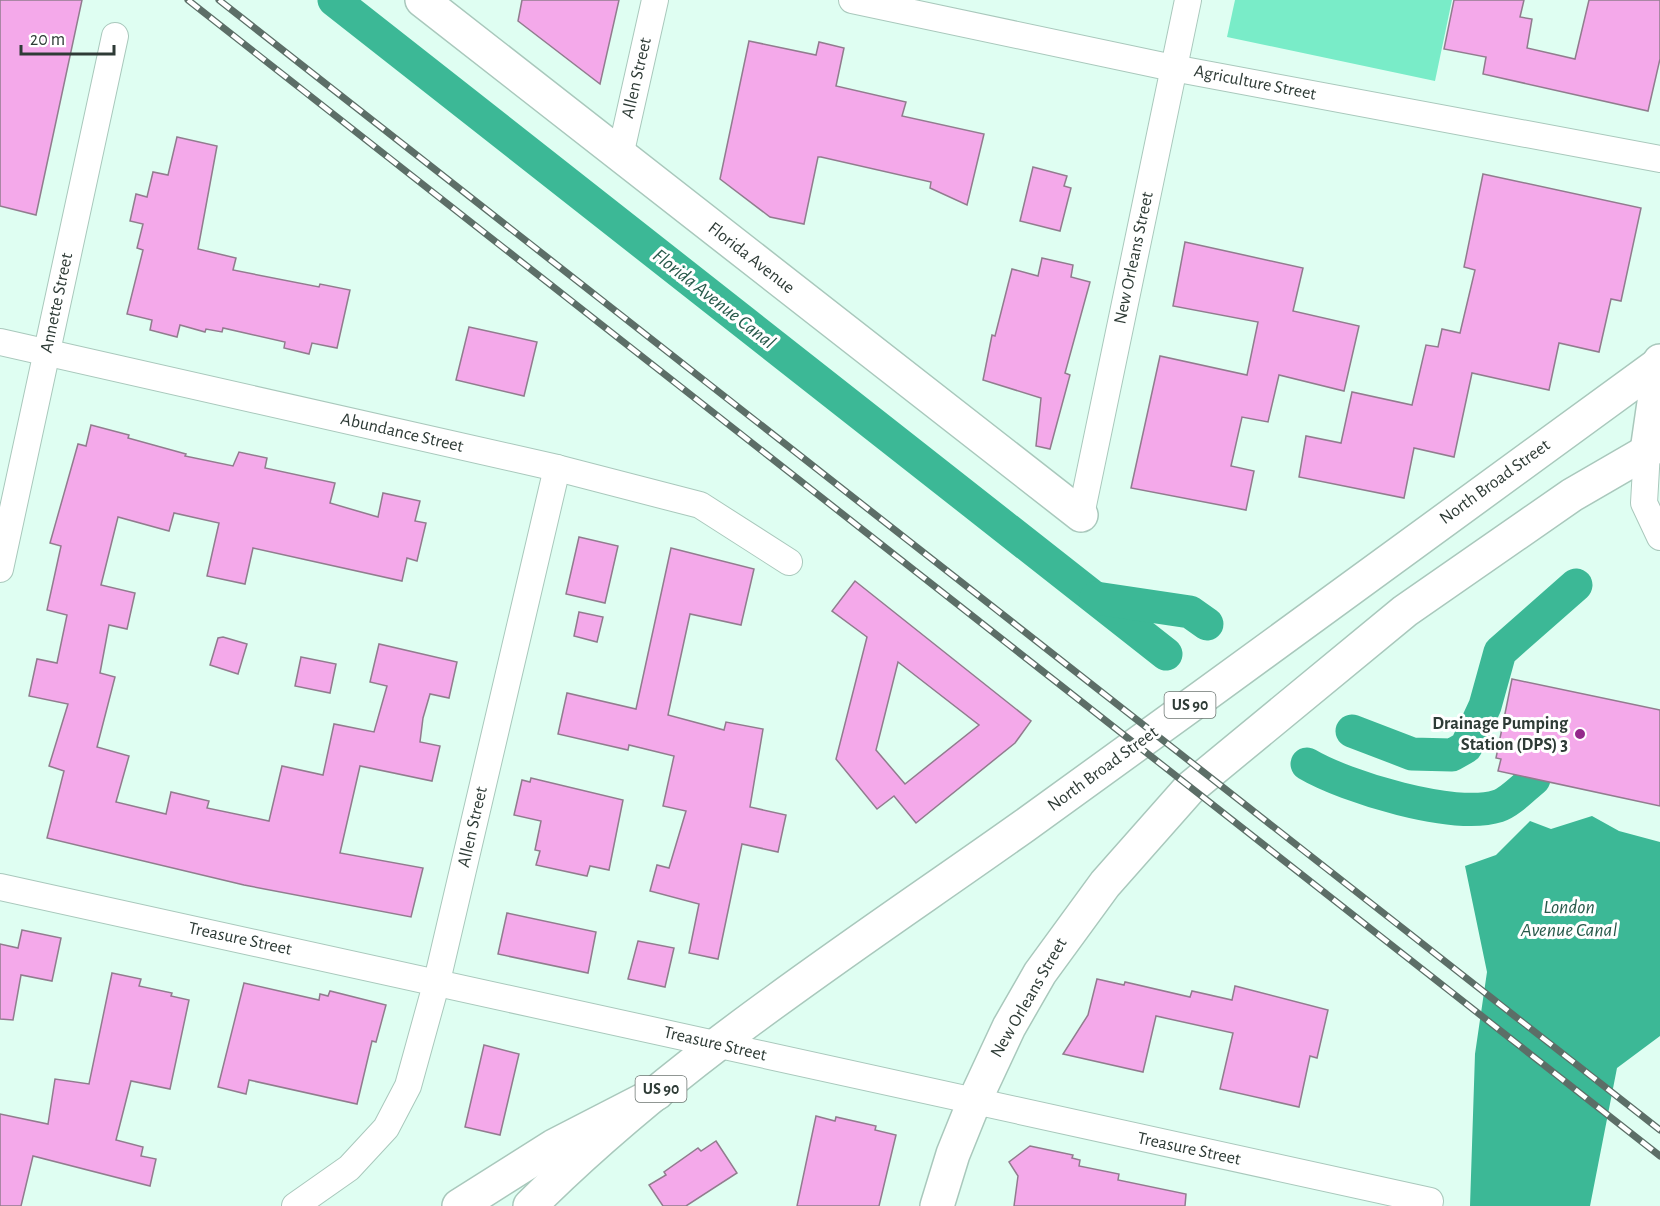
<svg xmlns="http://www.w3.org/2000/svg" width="1660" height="1206" font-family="'Alegreya Sans',sans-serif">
<rect width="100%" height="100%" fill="#dffef2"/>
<path fill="#79ecc8" d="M 1235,0 L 1452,0 L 1435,81 L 1227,37 Z"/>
<path fill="#3cb896" d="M 1592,816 L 1619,831 L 1660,842 L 1660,1036 L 1617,1068 L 1590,1206 L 1470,1206 L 1475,1054 L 1487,972 L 1465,866 L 1496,855 L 1530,821 L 1551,829 Z"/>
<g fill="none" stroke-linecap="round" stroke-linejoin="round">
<g stroke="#3cb896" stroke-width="33">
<path d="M 334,0 L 1166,654"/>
<path d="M 1096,598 L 1190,612 L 1207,624"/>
<path d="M 1352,731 L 1412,754 L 1452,755 L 1466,747 L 1485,706 L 1500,652 L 1576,585"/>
<path d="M 1307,764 C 1346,787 1454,820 1498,806 C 1510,802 1524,787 1534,779"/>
</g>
</g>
<g fill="#f4a9ea" stroke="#917c8e" stroke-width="1.5" fill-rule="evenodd">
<path d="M 0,0 L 82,0 L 36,215 L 0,206 Z"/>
<path d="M 522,0 L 619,0 L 600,84 L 518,21 Z"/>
<path d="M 1454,0 L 1524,0 L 1520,17 L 1532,19 L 1527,48 L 1575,59 L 1589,0 L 1660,0 L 1660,59 L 1648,111 L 1483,74 L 1486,57 L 1444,49 Z"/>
<path d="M 749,41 L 816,55 L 819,42 L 844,48 L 836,86 L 906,102 L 902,116 L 984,134 L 967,205 L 930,188 L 931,182 L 821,157 L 818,157 L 804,224 L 770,217 L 720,179 Z"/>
<path d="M 177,137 L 217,146 L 198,249 L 236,258 L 233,270 L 319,287 L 320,284 L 350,290 L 337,348 L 312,343 L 309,354 L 284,348 L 285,342 L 223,328 L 222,332 L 206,329 L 205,332 L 180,325 L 177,337 L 150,330 L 152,320 L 127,314 L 143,250 L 137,248 L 143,224 L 130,221 L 136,194 L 147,197 L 153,172 L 168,175 Z"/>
<path d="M 1033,167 L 1067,176 L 1064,186 L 1071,188 L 1060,231 L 1020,221 Z"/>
<path d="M 1483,174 L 1641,208 L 1621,301 L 1611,299 L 1599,352 L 1559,343 L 1549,390 L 1472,373 L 1454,457 L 1414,448 L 1404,498 L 1299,477 L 1306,436 L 1341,443 L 1352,392 L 1412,405 L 1426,345 L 1438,347 L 1442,329 L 1460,333 L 1475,270 L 1464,267 Z"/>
<path d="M 1185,242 L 1303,268 L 1293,311 L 1359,326 L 1344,391 L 1279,375 L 1268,422 L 1242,417 L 1231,466 L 1254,471 L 1246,510 L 1131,488 L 1160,356 L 1247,375 L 1258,322 L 1173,306 Z"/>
<path d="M 1042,258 L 1073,265 L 1071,277 L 1090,282 L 1065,373 L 1070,375 L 1050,449 L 1036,446 L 1041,398 L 983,380 L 992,335 L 995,336 L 1012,269 L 1038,276 Z"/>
<path d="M 469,327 L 537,342 L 524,396 L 456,380 Z"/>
<path d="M 91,425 L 129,435 L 128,438 L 186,454 L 185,456 L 233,466 L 239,452 L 267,458 L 265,468 L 335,483 L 330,503 L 378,517 L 383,493 L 420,501 L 415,521 L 426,523 L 417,561 L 407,558 L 402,581 L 253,548 L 245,584 L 207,576 L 219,523 L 174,513 L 169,531 L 118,517 L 101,585 L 135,593 L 127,629 L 109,625 L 100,673 L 115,677 L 97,747 L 129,756 L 116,802 L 166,814 L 171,792 L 209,801 L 207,808 L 269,821 L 282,766 L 323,775 L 334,724 L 374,732 L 387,686 L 370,682 L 379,644 L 457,662 L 449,698 L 430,694 L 423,718 L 420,742 L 440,746 L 432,781 L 360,766 L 340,853 L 423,868 L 411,917 L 244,885 L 47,838 L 64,771 L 49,766 L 68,704 L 29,696 L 37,659 L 57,663 L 67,615 L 47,610 L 61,546 L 50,543 L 78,444 L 86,446 Z"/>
<path d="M 579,537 L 618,546 L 605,603 L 566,594 Z"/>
<path d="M 671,548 L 754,569 L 741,625 L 690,614 L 668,715 L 724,730 L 726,722 L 763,729 L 750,807 L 786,815 L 778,852 L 742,844 L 718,959 L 689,953 L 699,904 L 650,891 L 657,865 L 669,868 L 686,811 L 663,806 L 674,756 L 629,745 L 628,750 L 558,734 L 567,693 L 636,709 Z"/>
<path d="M 855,581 L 1031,721 L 1015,743 L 916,823 L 894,796 L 877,809 L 836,759 L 867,637 L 832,611 ZM 898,662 L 979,725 L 905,784 L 876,750 Z"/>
<path d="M 579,612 L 603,617 L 597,642 L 574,636 Z"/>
<path d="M 223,637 L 247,644 L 238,674 L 210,665 L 218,638 Z"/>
<path d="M 301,657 L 336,664 L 330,693 L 295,686 Z"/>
<path d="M 1512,679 L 1660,710 L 1660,806 L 1498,771 L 1501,759 L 1496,758 Z"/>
<path d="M 531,778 L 623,800 L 609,870 L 590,866 L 587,876 L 536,865 L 540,851 L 535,850 L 541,821 L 514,815 L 522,780 L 530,782 Z"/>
<path d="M 507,913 L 596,932 L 588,973 L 498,954 Z"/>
<path d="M 22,930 L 61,938 L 52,981 L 21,975 L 13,1020 L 0,1019 L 0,944 L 18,948 Z"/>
<path d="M 638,941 L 674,948 L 665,987 L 628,979 Z"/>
<path d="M 112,973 L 141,979 L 139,986 L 172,993 L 171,996 L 189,1000 L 170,1089 L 131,1081 L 116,1140 L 143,1147 L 141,1156 L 156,1159 L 150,1186 L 33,1156 L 21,1206 L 0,1206 L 0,1114 L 48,1124 L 55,1079 L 89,1084 Z"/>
<path d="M 1097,979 L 1124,985 L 1125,982 L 1190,997 L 1192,991 L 1232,1000 L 1235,986 L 1328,1010 L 1317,1058 L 1310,1056 L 1299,1107 L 1220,1089 L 1233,1033 L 1156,1016 L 1143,1072 L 1063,1054 L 1088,1015 Z"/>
<path d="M 244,983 L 319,1000 L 320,994 L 328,996 L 330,991 L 386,1005 L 376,1042 L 372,1041 L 357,1104 L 249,1080 L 246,1094 L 218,1087 Z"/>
<path d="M 484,1045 L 519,1054 L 500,1135 L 465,1127 Z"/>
<path d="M 816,1116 L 835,1121 L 836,1117 L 876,1126 L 875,1130 L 896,1135 L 879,1206 L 797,1206 Z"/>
<path d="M 716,1141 L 737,1173 L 686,1206 L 663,1206 L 649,1185 L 666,1175 L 664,1172 L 698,1148 L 701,1151 Z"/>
<path d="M 1030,1146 L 1073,1155 L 1072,1158 L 1080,1160 L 1079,1166 L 1119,1174 L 1118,1180 L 1186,1194 L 1185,1206 L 1014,1206 L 1018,1176 L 1009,1162 Z"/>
</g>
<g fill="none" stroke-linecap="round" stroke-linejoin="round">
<g stroke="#a9c8bc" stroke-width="28">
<g id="street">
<path d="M 852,0 L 1173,68 L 1660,159"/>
<path d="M 620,156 L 655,0"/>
<path d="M 0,342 L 557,468 L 700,505 L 789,562"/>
<path d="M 1647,451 L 1644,503 L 1660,537"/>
<path d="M 1081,515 L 1188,0"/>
<path d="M 0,569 L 115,36"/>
<path d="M 0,887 L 1430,1201 L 1429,1206"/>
<path d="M 295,1206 L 349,1168 L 386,1128 L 408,1086 L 437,981 L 557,468"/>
</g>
</g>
<g stroke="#a9c8bc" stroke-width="36">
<g id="secondary">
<path d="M 422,0 L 1081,515"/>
<path d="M 1647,451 L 1660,361"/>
</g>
</g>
<g stroke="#a9c8bc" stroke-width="36">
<g id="primary">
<path d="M 530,1206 C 677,1059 855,946 1024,826 C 1237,673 1448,517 1660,363"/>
<path d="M 937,1206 L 953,1154 L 974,1102 L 1009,1027 L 1040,973 L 1105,884 L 1189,789 L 1405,611 L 1572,495 L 1660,444"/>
</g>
</g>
<g stroke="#a9c8bc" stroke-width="36">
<path id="highway" d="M 459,1206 L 554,1146 L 657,1093"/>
</g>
<use href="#street" stroke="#fff" stroke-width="26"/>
<use href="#secondary" stroke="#fff" stroke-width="33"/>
<use href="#primary" stroke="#fff" stroke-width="33"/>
<use href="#highway" stroke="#fff" stroke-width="33"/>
<g stroke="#5c6e67" stroke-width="7">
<g id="rail">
<path d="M 188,0 L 1660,1156"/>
<path d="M 219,0 L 1660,1130"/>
</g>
</g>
<use href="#rail" stroke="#fff" stroke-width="4.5" stroke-dasharray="14" stroke-linecap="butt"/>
</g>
<circle fill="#94298b" stroke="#fff" stroke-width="2" cx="1580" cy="734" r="6"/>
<g text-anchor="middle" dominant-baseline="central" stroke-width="6" stroke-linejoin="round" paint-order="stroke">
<g fill="#fff" stroke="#6d7672" stroke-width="1.5">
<rect x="1164.5" y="692" width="51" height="26" rx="4.5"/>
<rect x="635.5" y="1076" width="51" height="26" rx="4.5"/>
</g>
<g font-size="16" font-weight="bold" fill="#2e3b36">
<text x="1190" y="705">US 90</text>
<text x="661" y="1089">US 90</text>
</g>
<g font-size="18" fill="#2e3b36" stroke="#fff">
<text transform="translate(637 78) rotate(-77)">Allen Street</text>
<text transform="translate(1255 83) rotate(11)">Agriculture Street</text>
<text transform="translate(751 258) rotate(38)">Florida Avenue</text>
<text transform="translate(1134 258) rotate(-78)">New Orleans Street</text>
<text transform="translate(57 303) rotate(-78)">Annette Street</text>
<text transform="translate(402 433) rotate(13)">Abundance Street</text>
<text transform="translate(1495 482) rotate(-36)">North Broad Street</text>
<text transform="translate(1103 769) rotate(-36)">North Broad Street</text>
<text transform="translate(473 827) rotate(-77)">Allen Street</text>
<text transform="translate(240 939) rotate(12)">Treasure Street</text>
<text transform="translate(1029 998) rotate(-60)">New Orleans Street</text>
<text transform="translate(715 1044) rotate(13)">Treasure Street</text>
<text transform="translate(1189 1149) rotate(12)">Treasure Street</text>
</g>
<g font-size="18" font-weight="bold" fill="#2e3b36" stroke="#fff" text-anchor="end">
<text x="1568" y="724">Drainage Pumping<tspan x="1568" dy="21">Station (DPS) 3</tspan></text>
</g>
<g font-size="20" font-style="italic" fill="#27594a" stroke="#fff">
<text transform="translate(714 299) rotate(38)">Florida Avenue Canal</text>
<text x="1569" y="907">London<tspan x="1569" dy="23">Avenue Canal</tspan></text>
</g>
</g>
<path d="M21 45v9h93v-9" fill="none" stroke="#2e3b36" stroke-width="3"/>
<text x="30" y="45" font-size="18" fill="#2e3b36" stroke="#ffffff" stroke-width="4.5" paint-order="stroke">20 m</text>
</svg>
